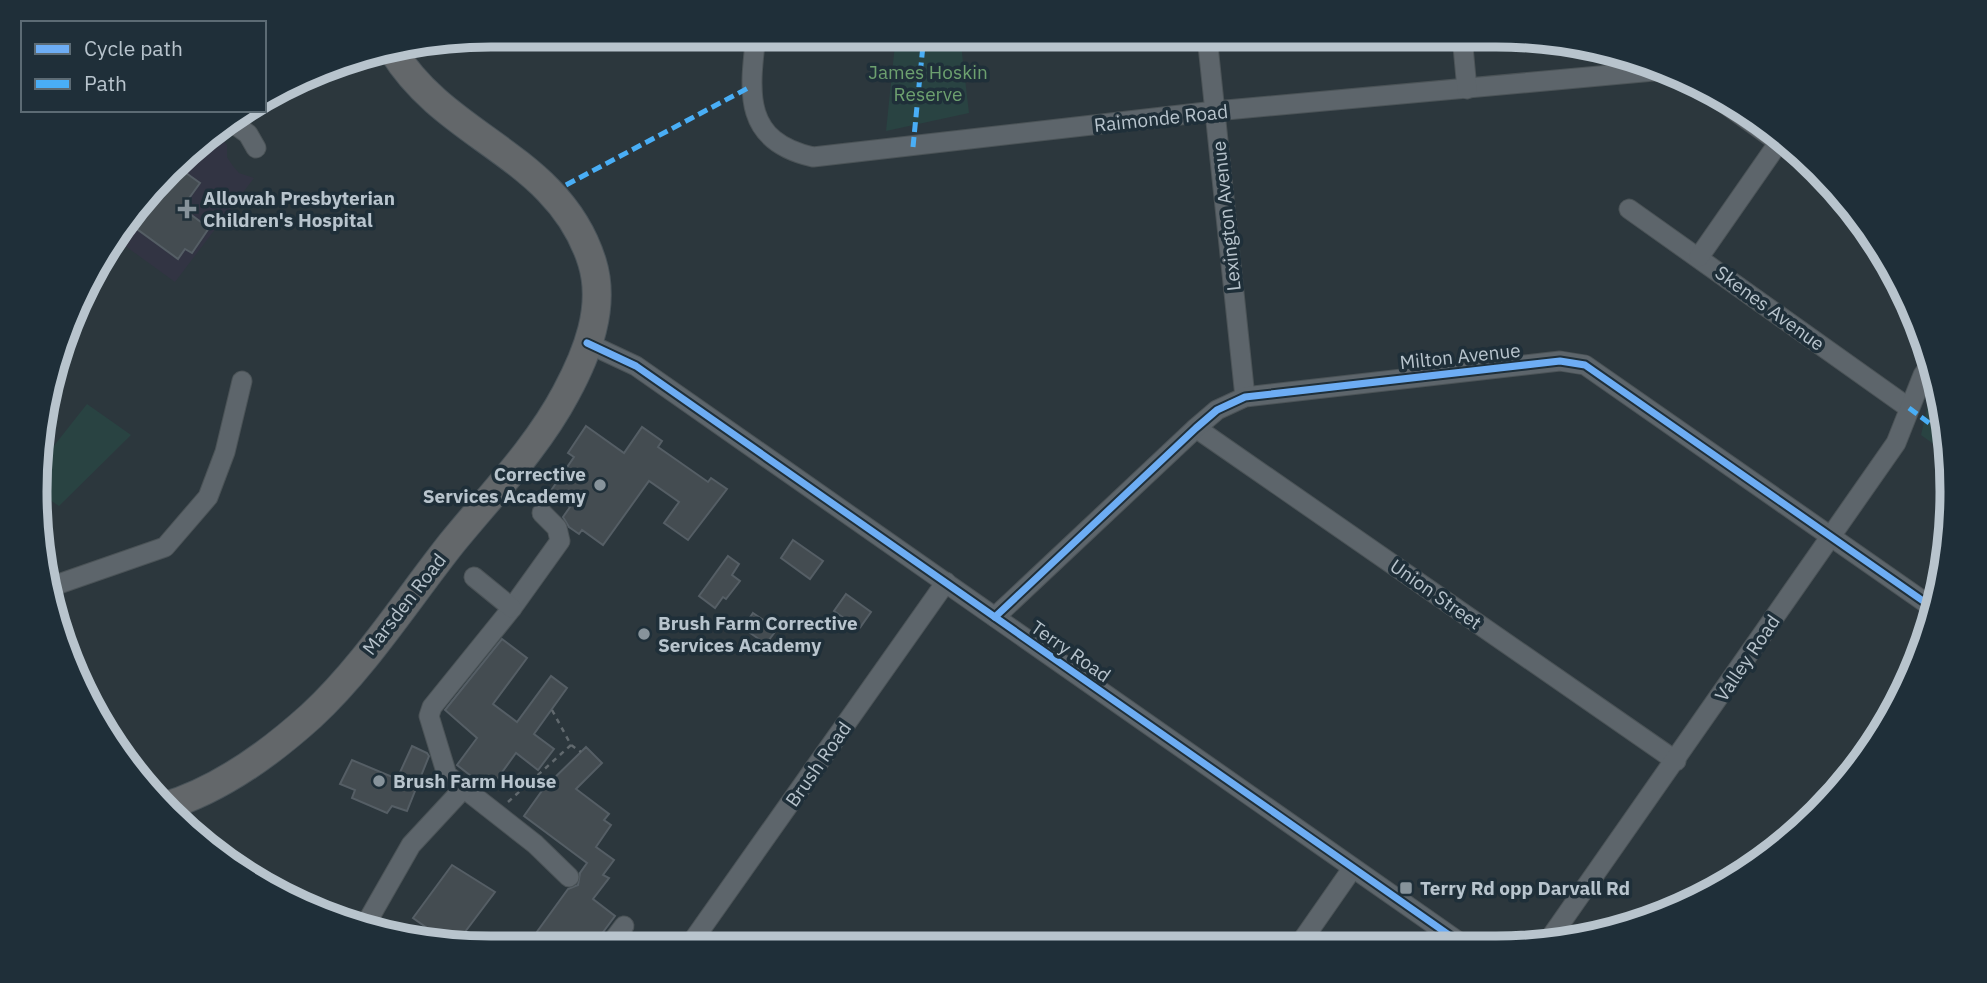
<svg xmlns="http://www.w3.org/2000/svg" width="1987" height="983" font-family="'IBM Plex Sans',sans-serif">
<rect width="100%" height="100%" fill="#2c373d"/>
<path fill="#323443" d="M 213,130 L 227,145 L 227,157 L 233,166 L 239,173 L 254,178 L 175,282 L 117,240 Z"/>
<g fill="#294342">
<path d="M 896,35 L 962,35 L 960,36 L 969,113 L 886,131 Z"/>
<path d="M 87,404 L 131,435 L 59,506 L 41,494 L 43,440 L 53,447 Z"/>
<path d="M 1928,404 L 1944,416 L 1949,455 L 1921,435 Z"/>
</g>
<g fill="#444c51" stroke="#555e65" stroke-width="2">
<path d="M 179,168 L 200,183 L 182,208 L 209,228 L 192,253 L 185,249 L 178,259 L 130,224 Z"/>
<path d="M 586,426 L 624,453 L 642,427 L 662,441 L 658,447 L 708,482 L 711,478 L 727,489 L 688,540 L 664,523 L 679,502 L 649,481 L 603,545 L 582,530 L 579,534 L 569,527 L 563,517 L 570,507 L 550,492 L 574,457 L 568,453 Z"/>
<path d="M 793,540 L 823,561 L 810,579 L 781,558 Z"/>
<path d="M 728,556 L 739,564 L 732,575 L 740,581 L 726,599 L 723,597 L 715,608 L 699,596 Z"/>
<path d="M 846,594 L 871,612 L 859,629 L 834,611 Z"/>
<path d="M 753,613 L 777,629 L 766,644 L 743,628 Z"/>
<path d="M 502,639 L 527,658 L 493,704 L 517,722 L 551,676 L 567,688 L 534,734 L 554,749 L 538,770 L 516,753 L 489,790 L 457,765 L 477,738 L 445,710 Z"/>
<path d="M 412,746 L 427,753 L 429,756 L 407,811 L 392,806 L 387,813 L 352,798 L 355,790 L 340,784 L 352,760 L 397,779 Z"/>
<path d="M 586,747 L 602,763 L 576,789 L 609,814 L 604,820 L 611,825 L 596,847 L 614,860 L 603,875 L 609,878 L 593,899 L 615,916 L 592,947 L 540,947 L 531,940 L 568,889 L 578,885 L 580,873 L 587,863 L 524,816 L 544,788 Z"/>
<path d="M 452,865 L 495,892 L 462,936 L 477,947 L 437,943 L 441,938 L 413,918 Z"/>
</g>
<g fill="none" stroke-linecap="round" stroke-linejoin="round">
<g stroke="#4b5357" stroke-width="21">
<g id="minor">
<path d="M 756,35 C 749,94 743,141 813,157 L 1215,111 L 1665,70"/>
<path d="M 1207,36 L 1245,397"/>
<path d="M 1462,36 L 1467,89"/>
<path d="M 1692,80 L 1817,170"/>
<path d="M 230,121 L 248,134 L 256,148"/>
<path d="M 1629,209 L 1909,408"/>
<path d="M 1699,257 L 1779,142"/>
<path d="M 587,343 L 636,366 L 1462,944"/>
<path d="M 1196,428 L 1676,761"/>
<path d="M 542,513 L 557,528 L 560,541 L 512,608 L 432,707 L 429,716 L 447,775 L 535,844 L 569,877"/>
<path d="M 474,577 L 512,608"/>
<path d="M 50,587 L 165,547 L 208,497 L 225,452 L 242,381"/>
<path d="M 995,617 L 1196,428 L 1217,410 L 1245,397 L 1560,361 L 1585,365 L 1936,610"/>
<path d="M 363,929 L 411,845 L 462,790"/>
<path d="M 1546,944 L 1896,443 L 1923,375 L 1932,363"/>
<path d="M 1299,945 L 1352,869"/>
<path d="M 689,946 L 946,582"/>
<path d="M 608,947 L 624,926"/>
</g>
</g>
<g stroke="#495359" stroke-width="30">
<path id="highway" d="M 163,807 C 217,791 269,754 311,716 C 364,667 406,601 451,544 C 490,496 537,448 566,393 C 587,354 606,307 592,262 C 559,156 447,140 393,51"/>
</g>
<g stroke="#61696e" stroke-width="2.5" stroke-dasharray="5 5" stroke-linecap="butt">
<path d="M 552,710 L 571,745 L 581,752"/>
<path d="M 508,802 L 571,745"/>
</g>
<use href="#minor" stroke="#5d656b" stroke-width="19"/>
<use href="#highway" stroke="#63676a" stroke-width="28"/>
<g stroke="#49aef6" stroke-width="5" stroke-dasharray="10 5" stroke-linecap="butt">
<path d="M 913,147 L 924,35"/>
<path d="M 566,185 L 750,87"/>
<path d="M 1909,408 L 1948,437"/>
</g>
<g stroke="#1f2f39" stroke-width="11">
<g id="cycleway">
<path d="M 587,343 L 636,366 L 1462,944"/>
<path d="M 995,617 L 1196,428 L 1217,410 L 1245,397 L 1560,361 L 1585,365 L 1936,610"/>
</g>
</g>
<use href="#cycleway" stroke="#6dadf4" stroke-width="7"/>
</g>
<g fill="#87939b" stroke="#1f2f39" stroke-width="2.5">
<path d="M183.5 198.5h7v7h7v7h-7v7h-7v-7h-7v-7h7z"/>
<circle cx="600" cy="485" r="7"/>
<circle cx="644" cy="634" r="7"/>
<circle cx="379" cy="781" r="7"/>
<rect x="1399" y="881" width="14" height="14" rx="3.5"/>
</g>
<g text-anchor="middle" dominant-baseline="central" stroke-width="7" stroke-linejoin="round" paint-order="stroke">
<g font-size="19" fill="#6da06f" stroke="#1f2f39">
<text x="928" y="72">James Hoskin<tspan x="928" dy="22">Reserve</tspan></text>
</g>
<g font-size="19" fill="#b8c4cd" stroke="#1f2f39">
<text transform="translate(1161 118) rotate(-6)">Raimonde Road</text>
<text transform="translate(1226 216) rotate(-96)">Lexington Avenue</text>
<text transform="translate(1770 308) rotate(36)">Skenes Avenue</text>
<text transform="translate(1460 356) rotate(-6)">Milton Avenue</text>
<text transform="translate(1436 594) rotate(35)">Union Street</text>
<text transform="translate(404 604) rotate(-52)">Marsden Road</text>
<text transform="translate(1071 651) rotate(35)">Terry Road</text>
<text transform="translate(1747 658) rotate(-56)">Valley Road</text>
<text transform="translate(818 764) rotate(-55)">Brush Road</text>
</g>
<g font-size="19" font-weight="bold" fill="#b8c4cd" stroke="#1f2f39" text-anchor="start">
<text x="203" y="198">Allowah Presbyterian<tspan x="203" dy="22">Children's Hospital</tspan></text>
<text x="586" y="474" text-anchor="end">Corrective<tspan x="586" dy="22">Services Academy</tspan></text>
<text x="658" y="623">Brush Farm Corrective<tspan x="658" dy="22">Services Academy</tspan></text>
<text x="393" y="781">Brush Farm House</text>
<text x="1420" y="888">Terry Rd opp Darvall Rd</text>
</g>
</g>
<path d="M0 0H1987V983H0ZM491 47H1496A444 444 0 0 1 1940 491V492A444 444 0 0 1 1496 936H491A444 444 0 0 1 47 492V491A444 444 0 0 1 491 47Z" fill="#1f2f39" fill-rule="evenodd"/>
<path fill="none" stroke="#b8c4cd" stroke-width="9" d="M491 47H1496A444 444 0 0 1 1940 491V492A444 444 0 0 1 1496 936H491A444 444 0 0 1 47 492V491A444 444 0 0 1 491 47Z"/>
<rect x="21" y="21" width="245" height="91" fill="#1f2f39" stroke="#5c6b74" stroke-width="2"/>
<rect x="35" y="44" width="35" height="10" fill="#6dadf4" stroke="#5c6b74" stroke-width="2"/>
<text x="84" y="56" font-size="21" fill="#b8c4cd">Cycle path</text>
<rect x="35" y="79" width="35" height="10" fill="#49aef6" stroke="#5c6b74" stroke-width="2"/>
<text x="84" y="91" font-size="21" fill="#b8c4cd">Path</text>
</svg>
